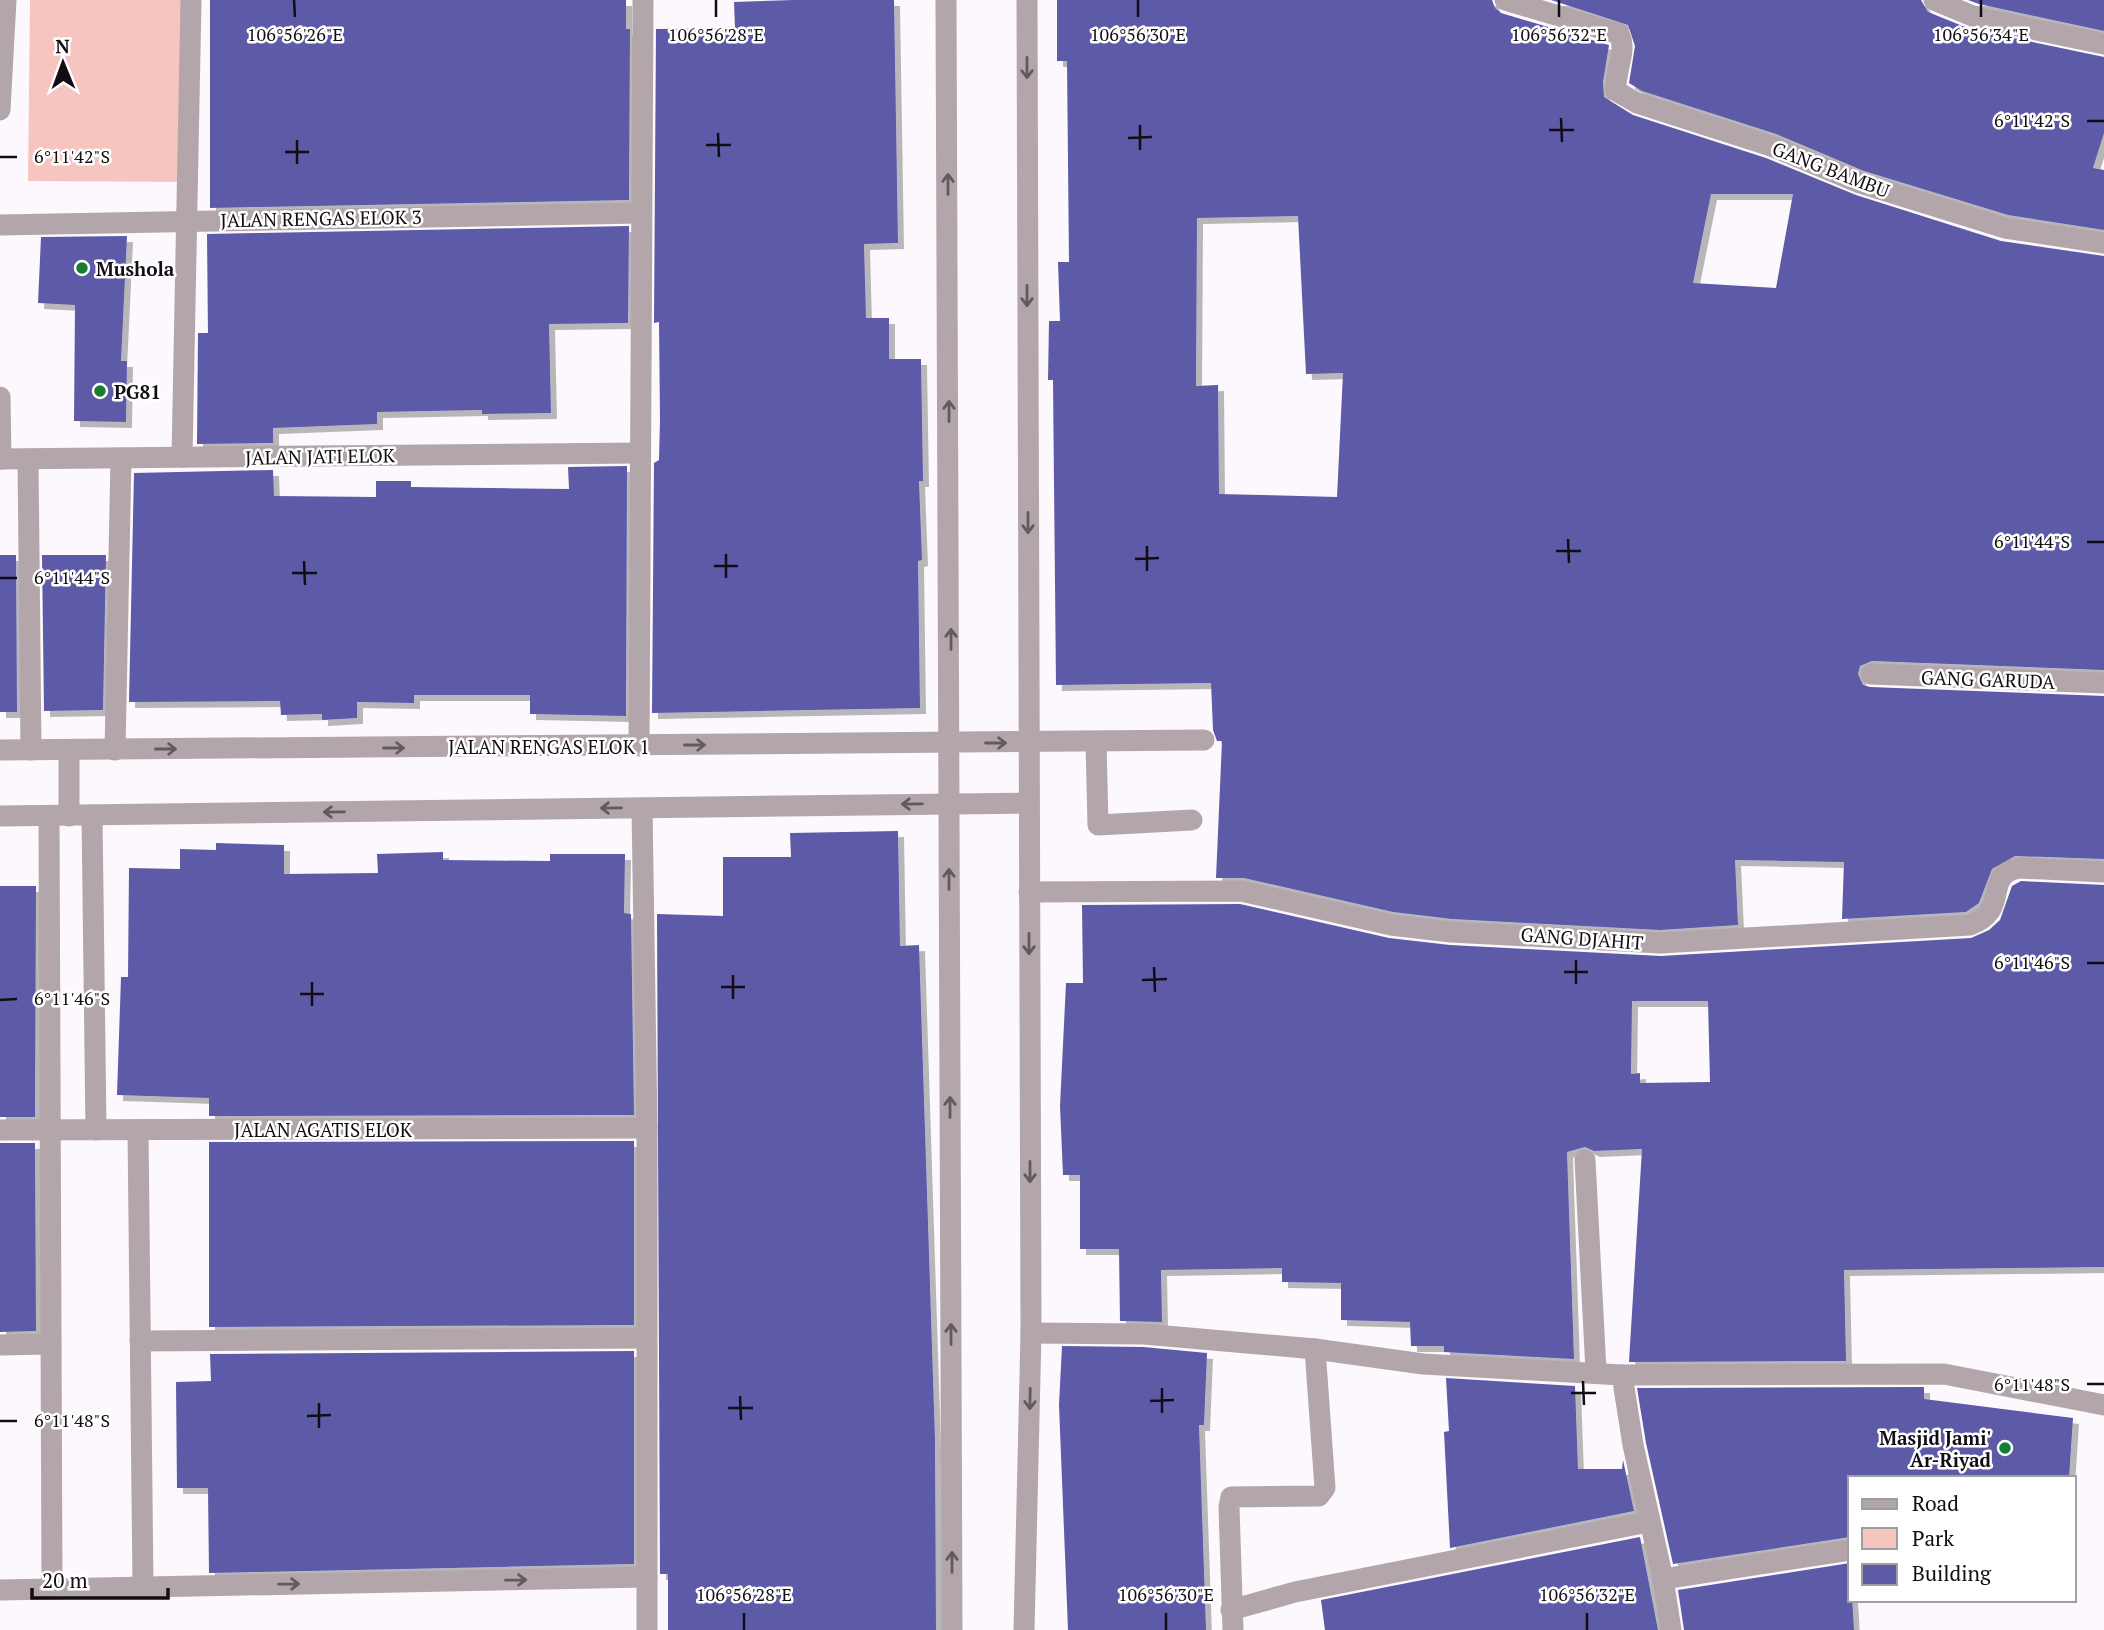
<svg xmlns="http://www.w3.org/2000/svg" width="2104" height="1630" font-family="'PT Serif',serif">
<defs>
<filter id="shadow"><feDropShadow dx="6" dy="6" stdDeviation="0" flood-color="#0004"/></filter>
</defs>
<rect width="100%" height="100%" fill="#fcf8fd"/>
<path fill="#f7c5bf" d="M 30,0 L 183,0 L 186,182 L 28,181 Z"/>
<g fill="#5d5aa8" fill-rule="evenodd" filter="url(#shadow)">
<path d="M 210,0 L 626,0 L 626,29 L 630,29 L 629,200 L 210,208 Z"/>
<path d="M 793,0 L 894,0 L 898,243 L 864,244 L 866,318 L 889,318 L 889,359 L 921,359 L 923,481 L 919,481 L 922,560 L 918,561 L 920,708 L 652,713 L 654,463 L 659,460 L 660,420 L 659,322 L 654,323 L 656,29 L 735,28 L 734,2 Z"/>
<path d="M 1057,0 L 1492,0 L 1495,8 L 1501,13 L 1609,45 L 1603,82 L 1604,97 L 1633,115 L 1766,158 L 1856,195 L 2001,241 L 2104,256 L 2104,670 L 1872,661 L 1860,666 L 1858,674 L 1863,685 L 1870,687 L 2104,696 L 2104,859 L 2015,856 L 1992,869 L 1979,903 L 1966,912 L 1842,919 L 1844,862 L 1735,860 L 1738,925 L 1660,930 L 1452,919 L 1393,912 L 1244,878 L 1216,878 L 1222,741 L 1217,741 L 1213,730 L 1211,683 L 1056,685 L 1053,380 L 1048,380 L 1049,321 L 1060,321 L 1058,262 L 1069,262 L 1067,61 L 1057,61 ZM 1711,194 L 1793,194 L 1776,288 L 1693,283 ZM 1298,216 L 1306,374 L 1343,373 L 1337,497 L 1219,494 L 1218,385 L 1196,386 L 1197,218 Z"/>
<path d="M 1551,0 L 1921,0 L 1928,12 L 1970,29 L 2104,57 L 2104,133 L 2093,168 L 2104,170 L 2104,230 L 2008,215 L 1864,171 L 1776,134 L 1642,91 L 1629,83 L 1635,46 L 1628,25 Z"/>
<path d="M 1968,0 L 2104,0 L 2104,31 L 1979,4 Z"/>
<path d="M 629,226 L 628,323 L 549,324 L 551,413 L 482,414 L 482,410 L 377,412 L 377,424 L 273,428 L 273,443 L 197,444 L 198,333 L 208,333 L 207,234 Z"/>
<path d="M 127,236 L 121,361 L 127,361 L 126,422 L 74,421 L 75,305 L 38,303 L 41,237 Z"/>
<path d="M 627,466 L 626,716 L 530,714 L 530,695 L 414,695 L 414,703 L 357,702 L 357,718 L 322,720 L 322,714 L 281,715 L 280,701 L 129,702 L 134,473 L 273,470 L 274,496 L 376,497 L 376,481 L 411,481 L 411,487 L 569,489 L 568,467 Z"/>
<path d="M 0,555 L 16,555 L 17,712 L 0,712 Z"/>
<path d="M 42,555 L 106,555 L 103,710 L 44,711 Z"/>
<path d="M 898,831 L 900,946 L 919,945 L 935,1440 L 936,1630 L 668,1630 L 668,1574 L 660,1574 L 657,914 L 723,916 L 723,857 L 791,857 L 790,833 Z"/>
<path d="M 216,843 L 284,845 L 284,874 L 378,873 L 377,854 L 443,852 L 443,860 L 550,861 L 550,854 L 625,854 L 624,913 L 631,914 L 634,1115 L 209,1116 L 209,1098 L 117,1095 L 121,977 L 128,977 L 129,868 L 180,869 L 180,849 L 216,850 Z"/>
<path d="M 2021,881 L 2104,885 L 2104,1267 L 1844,1270 L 1846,1361 L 1629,1362 L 1642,1149 L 1594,1151 L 1585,1147 L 1567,1152 L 1574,1359 L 1444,1352 L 1444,1346 L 1411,1346 L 1410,1322 L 1341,1320 L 1341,1283 L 1282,1282 L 1282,1268 L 1161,1270 L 1162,1322 L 1120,1321 L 1119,1249 L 1080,1249 L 1080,1175 L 1063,1175 L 1060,1106 L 1066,983 L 1083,983 L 1082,905 L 1240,904 L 1389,938 L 1450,945 L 1661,956 L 1971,938 L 1989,930 L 2000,920 L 2012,886 ZM 1632,1001 L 1708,1001 L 1710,1082 L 1640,1083 L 1640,1073 L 1631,1074 Z"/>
<path d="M 0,886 L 36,886 L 35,1117 L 0,1117 Z"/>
<path d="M 634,1141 L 634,1325 L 209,1327 L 209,1142 Z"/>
<path d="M 0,1143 L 35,1143 L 36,1331 L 0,1332 Z"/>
<path d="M 1062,1346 L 1143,1347 L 1207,1353 L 1204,1425 L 1199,1425 L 1206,1630 L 1068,1630 L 1059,1405 Z"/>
<path d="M 634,1351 L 634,1564 L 209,1573 L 208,1488 L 177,1488 L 176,1382 L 211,1381 L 210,1354 Z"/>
<path d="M 1446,1378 L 1575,1386 L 1578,1469 L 1622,1469 L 1623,1460 L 1634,1511 L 1450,1548 L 1444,1432 L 1449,1431 Z"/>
<path d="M 1924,1387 L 1924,1399 L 2073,1418 L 2069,1478 L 1847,1478 L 1850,1537 L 1673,1564 L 1646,1443 L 1637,1388 Z"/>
<path d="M 1640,1537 L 1658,1630 L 1325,1630 L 1321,1600 Z"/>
<path d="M 1850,1563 L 1854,1630 L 1684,1630 L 1678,1590 Z"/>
</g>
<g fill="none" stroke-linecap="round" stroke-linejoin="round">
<g stroke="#b2a6ab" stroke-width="21">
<path d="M 946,0 L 952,1630"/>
<path d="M 1505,0 L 1619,34 C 1628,51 1614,72 1616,91 L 1637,103 L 1771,146 L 1860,183 L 2005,228 L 2104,243"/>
<path d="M 1934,0 L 1975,17 L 2104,44"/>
<path d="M 0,110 L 6,0"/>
<path d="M 0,225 L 641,213"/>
<path d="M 0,397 L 1,459"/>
<path d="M 182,457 L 191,0"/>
<path d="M 0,459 L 640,453"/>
<path d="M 28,459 L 31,750"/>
<path d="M 1871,674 L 2104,683"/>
<path d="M 1096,742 L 1098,825 L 1192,820"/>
<path d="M 639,746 L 643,0"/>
<path d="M 0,750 L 1204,740"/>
<path d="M 69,750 L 69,816"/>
<path d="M 115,750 L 121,458"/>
<path d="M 642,808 L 647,1128 L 647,1630"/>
<path d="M 92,815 L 96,1130"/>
<path d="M 0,816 L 1029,803"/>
<path d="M 49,816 L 52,1589"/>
<path d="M 1029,892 L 1241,891 L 1391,925 L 1451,932 L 1660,943 L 1970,925 C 2012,909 1981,876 2019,868 L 2104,872"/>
<path d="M 0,1130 L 647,1128"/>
<path d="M 138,1130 L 143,1587"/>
<path d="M 1585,1160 L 1596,1371"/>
<path d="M 1031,1333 L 1144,1334 L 1315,1349 L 1423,1364 L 1622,1375 L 1633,1445 L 1663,1579 L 1671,1630"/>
<path d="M 140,1341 L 646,1338"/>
<path d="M 0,1345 L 51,1344"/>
<path d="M 1622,1375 L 1944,1374 L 2104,1405"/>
<path d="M 1663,1579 L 1850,1550"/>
<path d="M 0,1590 L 647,1577"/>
<path d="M 1231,1610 L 1295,1592 L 1648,1522"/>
<path d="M 1024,1630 L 1031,1333 L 1027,0"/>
<path d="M 1233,1630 L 1229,1507 L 1231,1497 L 1319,1496 L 1325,1488 L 1315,1349"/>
</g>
</g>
<defs><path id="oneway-shaft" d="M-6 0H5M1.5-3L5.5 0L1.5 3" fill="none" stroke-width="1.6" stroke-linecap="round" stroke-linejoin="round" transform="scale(1.75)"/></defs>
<g stroke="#625a60">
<use href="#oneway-shaft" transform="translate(1027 68) rotate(90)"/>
<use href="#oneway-shaft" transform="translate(948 184) rotate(-90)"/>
<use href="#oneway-shaft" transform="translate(1027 296) rotate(90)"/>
<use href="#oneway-shaft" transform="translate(949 411) rotate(-90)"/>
<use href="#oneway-shaft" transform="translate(1028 523) rotate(90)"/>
<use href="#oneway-shaft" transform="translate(951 639) rotate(-90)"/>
<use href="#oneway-shaft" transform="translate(996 743)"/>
<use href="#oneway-shaft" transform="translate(695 745)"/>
<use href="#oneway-shaft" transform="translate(394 748)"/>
<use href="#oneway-shaft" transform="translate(166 749)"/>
<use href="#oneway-shaft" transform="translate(912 804) rotate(179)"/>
<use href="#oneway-shaft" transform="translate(611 808) rotate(179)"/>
<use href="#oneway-shaft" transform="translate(334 812) rotate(179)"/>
<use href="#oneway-shaft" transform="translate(949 879) rotate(-90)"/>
<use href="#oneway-shaft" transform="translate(1029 944) rotate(90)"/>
<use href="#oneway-shaft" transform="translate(950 1107) rotate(-90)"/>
<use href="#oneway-shaft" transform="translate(1030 1172) rotate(90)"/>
<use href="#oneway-shaft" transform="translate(951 1334) rotate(-90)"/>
<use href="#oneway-shaft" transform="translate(1030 1399) rotate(91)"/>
<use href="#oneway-shaft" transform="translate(952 1562) rotate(-90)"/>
<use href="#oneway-shaft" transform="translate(516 1580) rotate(-1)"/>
<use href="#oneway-shaft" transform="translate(289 1584) rotate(-1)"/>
</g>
<path fill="none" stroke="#120d14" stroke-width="2.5" d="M 294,0 L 295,17M 716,0 L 716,17M 1138,0 L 1138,17M 1559,0 L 1559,17M 1981,0 L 1981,17M 1561,118 L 1562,142M 2087,121 L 2104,121M 1140,125 L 1140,150M 1549,130 L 1574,130M 718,133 L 719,157M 1128,138 L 1152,137M 297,140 L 297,164M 706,145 L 731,145M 285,152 L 309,152M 0,157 L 17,157M 1568,539 L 1569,563M 2087,542 L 2104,542M 1147,546 L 1147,571M 1556,551 L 1581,551M 726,554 L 726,578M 1135,559 L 1159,558M 304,561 L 305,585M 714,566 L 738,566M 292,573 L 317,573M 0,578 L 17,578M 1576,960 L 1576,984M 2087,963 L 2104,963M 1154,967 L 1155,992M 1564,972 L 1588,972M 733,975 L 733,999M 1142,980 L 1167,979M 312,982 L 312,1006M 721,987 L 745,987M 300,994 L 324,994M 0,1000 L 17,999M 1583,1381 L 1584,1405M 2087,1384 L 2104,1384M 1162,1388 L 1162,1413M 1571,1393 L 1596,1393M 740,1396 L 741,1420M 1150,1401 L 1174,1400M 319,1403 L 319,1428M 728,1408 L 753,1408M 307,1416 L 331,1415M 0,1421 L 17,1421M 744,1613 L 744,1630M 1166,1613 L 1166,1630M 1587,1613 L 1587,1630"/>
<g fill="#177e31" stroke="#fff" stroke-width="2.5">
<circle cx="82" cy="268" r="7"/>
<circle cx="100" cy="391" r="7"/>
<circle cx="2005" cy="1448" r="7"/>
</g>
<g text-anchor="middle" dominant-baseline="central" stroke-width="5" stroke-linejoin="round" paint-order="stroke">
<g font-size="19" fill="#120d14" stroke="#fff">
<text transform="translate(1831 169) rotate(21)">GANG BAMBU</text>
<text transform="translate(321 218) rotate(-1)">JALAN RENGAS ELOK 3</text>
<text transform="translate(320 456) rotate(-1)">JALAN JATI ELOK</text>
<text transform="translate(1988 679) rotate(2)">GANG GARUDA</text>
<text x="549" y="746">JALAN RENGAS ELOK 1</text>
<text transform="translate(1582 938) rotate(4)">GANG DJAHIT</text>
<text x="323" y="1129">JALAN AGATIS ELOK</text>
</g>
<g font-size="19" font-weight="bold" fill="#120d14" stroke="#fff" text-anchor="start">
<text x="96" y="268">Mushola</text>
<text x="114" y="391">PG81</text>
<text x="1991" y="1437" text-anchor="end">Masjid Jami'<tspan x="1991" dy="22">Ar-Riyad</tspan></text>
</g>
</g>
<g font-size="18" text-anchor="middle" fill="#120d14" stroke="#fff" stroke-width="5" stroke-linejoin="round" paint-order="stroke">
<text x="295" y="41">106°56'26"E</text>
<text x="716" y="41">106°56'28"E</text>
<text x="1138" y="41">106°56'30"E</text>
<text x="1559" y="41">106°56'32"E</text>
<text x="1981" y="41">106°56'34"E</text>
<text x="2032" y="127">6°11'42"S</text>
<text x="72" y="163">6°11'42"S</text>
<text x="2032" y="548">6°11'44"S</text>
<text x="72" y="584">6°11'44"S</text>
<text x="2032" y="969">6°11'46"S</text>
<text x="72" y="1005">6°11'46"S</text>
<text x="2032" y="1391">6°11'48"S</text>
<text x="72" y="1427">6°11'48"S</text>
<text x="744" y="1601">106°56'28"E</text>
<text x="1166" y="1601">106°56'30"E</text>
<text x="1587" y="1601">106°56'32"E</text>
</g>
<rect x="1848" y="1476" width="228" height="126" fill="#ffffff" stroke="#a09ea1" stroke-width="2"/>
<rect x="1862" y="1499" width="35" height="10" fill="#b2a6ab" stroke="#a09ea1" stroke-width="2"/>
<text x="1912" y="1511" font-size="21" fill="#120d14">Road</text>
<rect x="1862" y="1528" width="35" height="21" fill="#f7c5bf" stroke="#a09ea1" stroke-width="2"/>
<text x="1912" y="1546" font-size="21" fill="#120d14">Park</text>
<rect x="1862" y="1564" width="35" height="21" fill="#5d5aa8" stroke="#a09ea1" stroke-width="2"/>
<text x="1912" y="1581" font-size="21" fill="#120d14">Building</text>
<g transform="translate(63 63) rotate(359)" stroke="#ffffff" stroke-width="5" paint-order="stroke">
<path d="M0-5L12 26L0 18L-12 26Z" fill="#120d14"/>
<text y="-10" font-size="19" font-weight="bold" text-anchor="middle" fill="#120d14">N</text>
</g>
<path d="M32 1588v10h136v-10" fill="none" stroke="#120d14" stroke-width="3.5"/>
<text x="42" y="1588" font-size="21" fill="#120d14" stroke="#ffffff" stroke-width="5" paint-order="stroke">20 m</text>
</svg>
